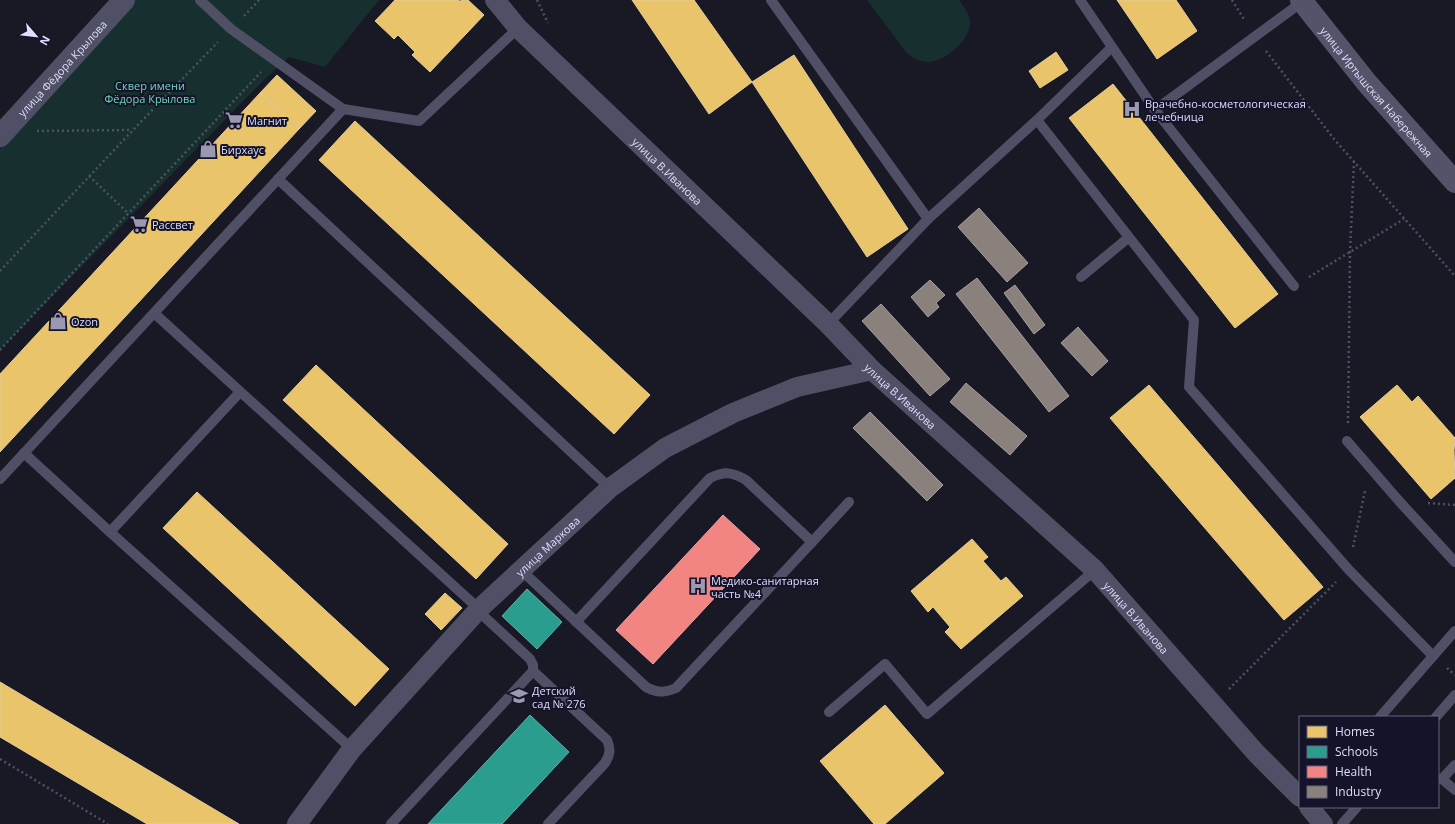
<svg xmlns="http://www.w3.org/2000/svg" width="1455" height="824" font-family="'Open Sans',sans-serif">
<rect width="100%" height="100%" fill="#191825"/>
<g fill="#172f2f">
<path d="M 135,0 L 379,0 L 325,67 L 289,57 L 261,83 L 0,350 L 0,143 Z"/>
<path d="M 867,0 L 959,0 C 964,7 969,13 970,22 C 971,40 945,62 928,62 C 919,62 912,58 906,52 Z"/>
</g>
<g fill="#e9c46a" stroke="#e6cc96">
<path d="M 395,0 L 458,0 L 459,1 L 468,0 L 484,15 L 430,72 L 412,55 L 415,52 L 398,35 L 394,39 L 375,21 Z"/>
<path d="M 632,0 L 694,0 L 752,82 L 709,114 Z"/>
<path d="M 1117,0 L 1176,0 L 1197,31 L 1157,59 Z"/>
<path d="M 1056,52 L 1068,70 L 1040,88 L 1029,71 Z"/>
<path d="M 794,55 L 908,229 L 867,257 L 752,82 Z"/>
<path d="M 277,75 L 316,111 L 299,129 L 260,93 Z"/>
<path d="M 1113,84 L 1278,294 L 1235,328 L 1069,118 Z"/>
<path d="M 260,93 L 299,129 L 0,452 L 0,374 Z"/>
<path d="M 355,121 L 650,395 L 614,434 L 319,160 Z"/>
<path d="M 316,365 L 508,544 L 476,579 L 283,400 Z"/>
<path d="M 1149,385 L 1323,587 L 1284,620 L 1110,418 Z"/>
<path d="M 1397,385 L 1412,402 L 1418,396 L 1455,438 L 1454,450 L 1455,478 L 1431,499 L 1360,417 Z"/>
<path d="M 197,492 L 389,669 L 355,706 L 163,528 Z"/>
<path d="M 972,539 L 988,557 L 983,561 L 1001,581 L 1006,577 L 1023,596 L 961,649 L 945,632 L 950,627 L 933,607 L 928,612 L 911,591 Z"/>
<path d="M 445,593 L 462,608 L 441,630 L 425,614 Z"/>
<path d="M 0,682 L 239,824 L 147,824 L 0,737 Z"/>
<path d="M 885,705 L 944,773 L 885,824 L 874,824 L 820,761 Z"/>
</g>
<g fill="#2a9d8f" stroke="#60b1b0">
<path d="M 527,589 L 562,622 L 537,649 L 502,616 Z"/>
<path d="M 530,715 L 569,752 L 502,824 L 428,824 Z"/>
</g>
<path fill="#f28482" stroke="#ec9fa7" d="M 723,515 L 760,549 L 653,664 L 616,630 Z"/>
<g fill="#8a817c" stroke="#a49da2">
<path d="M 979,208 L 1028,263 L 1007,282 L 958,227 Z"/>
<path d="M 977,278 L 1069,396 L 1049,412 L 956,294 Z"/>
<path d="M 930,280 L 945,295 L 936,303 L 939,307 L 928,317 L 911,297 Z"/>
<path d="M 1015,285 L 1045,325 L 1034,334 L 1004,293 Z"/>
<path d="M 881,304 L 950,379 L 930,396 L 862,321 Z"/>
<path d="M 1078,327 L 1108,361 L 1092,376 L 1061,343 Z"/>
<path d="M 966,383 L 1027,436 L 1010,455 L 950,402 Z"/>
<path d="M 870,412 L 943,485 L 927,501 L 853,428 Z"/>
</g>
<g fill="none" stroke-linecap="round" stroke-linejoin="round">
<g stroke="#485460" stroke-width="2.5" stroke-dasharray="2 3" stroke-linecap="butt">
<path d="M 537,0 L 548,23"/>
<path d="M 1232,0 L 1245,21"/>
<path d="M 244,16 L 259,0"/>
<path d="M 1266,51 L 1334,139 L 1455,276"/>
<path d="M 37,131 L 132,130"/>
<path d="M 89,176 L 129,214"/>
<path d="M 0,271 L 133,130 L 218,42"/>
<path d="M 1309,277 L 1404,219"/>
<path d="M 0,350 L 261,72"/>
<path d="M 1348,423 L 1350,252 L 1354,162"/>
<path d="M 1428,503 L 1455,505"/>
<path d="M 1353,547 L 1365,491"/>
<path d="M 1447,668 L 1455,675"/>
<path d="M 1229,689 L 1336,582"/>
<path d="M 0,759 L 108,824"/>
</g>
<g stroke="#4f5065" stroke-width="10">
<path d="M 200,0 L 231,29 L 343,109 L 419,121 L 518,28"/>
<path d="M 771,0 L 928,219"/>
<path d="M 1080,0 L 1155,110 L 1294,286"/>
<path d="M 1155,110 L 1302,2"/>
<path d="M 1037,120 L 1194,320 L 1189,387 L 1349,570 L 1433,656"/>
<path d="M 278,179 L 610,488"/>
<path d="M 1081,277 L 1128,238"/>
<path d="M 154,313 L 479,609"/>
<path d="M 828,324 L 928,219 L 1037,120 L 1112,47"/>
<path d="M 1347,441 L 1399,501 L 1455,562"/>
<path d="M 24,453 L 110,532 L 352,749"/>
<path d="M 0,479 L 343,109"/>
<path d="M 110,532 L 240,392"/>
<path d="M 812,542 L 849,502"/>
<path d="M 521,570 L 646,687 C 657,693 664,693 676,688 L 812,542 L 746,480 C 732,472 725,471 710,478 L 576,622"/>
<path d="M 533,671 L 607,740 C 611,749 610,755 605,763 L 548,824"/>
<path d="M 829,712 L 885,664 L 927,714 L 1095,570"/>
<path d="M 1380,717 L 1455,631"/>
<path d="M 1436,717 L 1455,695"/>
<path d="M 1455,765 L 1442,779 L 1455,790"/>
<path d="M 391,824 L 533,671 L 533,665 L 530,659 L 477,610"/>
<path d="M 1342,824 L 1357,807"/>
</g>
<g stroke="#4f5065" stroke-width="20">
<path id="s1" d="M 495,0 L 518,28 L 828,324 L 872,370 L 1095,570 L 1256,753 L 1300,797"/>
<path d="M 1309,807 L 1323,824"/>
<path id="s2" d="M 297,824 L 352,749 L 479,609 L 610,488 L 665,448 L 733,413 L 797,387 L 872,370"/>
</g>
<path stroke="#4f5065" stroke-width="22" id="s3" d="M 0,136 L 124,0"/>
<path stroke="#53546a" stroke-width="22" id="s4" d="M 1301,0 L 1367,83 L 1455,182"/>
</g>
<defs>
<g id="hospital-bare" transform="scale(1.38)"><path d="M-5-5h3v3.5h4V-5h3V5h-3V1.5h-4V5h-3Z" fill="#9a99b1" stroke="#15132a" stroke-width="2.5" paint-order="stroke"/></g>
<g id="supermarket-bare" transform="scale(1.38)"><path d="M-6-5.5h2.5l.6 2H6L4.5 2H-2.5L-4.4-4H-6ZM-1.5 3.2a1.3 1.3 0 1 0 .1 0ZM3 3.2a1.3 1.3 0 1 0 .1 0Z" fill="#9a99b1" stroke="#15132a" stroke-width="2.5" paint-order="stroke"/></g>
<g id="shop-bare" transform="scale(1.38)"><path d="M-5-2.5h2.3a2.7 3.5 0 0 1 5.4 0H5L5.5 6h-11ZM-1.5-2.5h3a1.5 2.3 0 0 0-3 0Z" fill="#9a99b1" stroke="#15132a" stroke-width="2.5" paint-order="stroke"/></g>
<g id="school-bare" transform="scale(1.38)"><path d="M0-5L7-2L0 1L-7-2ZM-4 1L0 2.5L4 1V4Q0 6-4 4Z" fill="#9a99b1" stroke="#15132a" stroke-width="2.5" paint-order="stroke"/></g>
</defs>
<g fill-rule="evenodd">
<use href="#hospital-bare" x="1132" y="109"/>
<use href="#supermarket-bare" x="234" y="120"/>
<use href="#shop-bare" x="208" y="149"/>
<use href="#supermarket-bare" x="139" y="224"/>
<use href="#shop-bare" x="58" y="321"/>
<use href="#hospital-bare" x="698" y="586"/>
<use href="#school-bare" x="519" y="696"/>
</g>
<g text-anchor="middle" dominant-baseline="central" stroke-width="4" stroke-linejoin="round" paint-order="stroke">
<g font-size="11" fill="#dfdffc" stroke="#15132a">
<text stroke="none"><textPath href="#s3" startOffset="92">улица Фёдора Крылова</textPath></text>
<text stroke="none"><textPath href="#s4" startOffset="119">улица Иртышская Набережная</textPath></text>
<text stroke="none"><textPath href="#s1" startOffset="243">улица В.Иванова</textPath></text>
<text stroke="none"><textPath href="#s1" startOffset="567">улица В.Иванова</textPath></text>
<text stroke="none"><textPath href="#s2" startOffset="375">улица Маркова</textPath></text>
<text stroke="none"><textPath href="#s1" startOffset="891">улица В.Иванова</textPath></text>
</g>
<g font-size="11" fill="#6fd8b4" stroke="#15132a">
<text x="150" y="85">Сквер имени<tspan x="150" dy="13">Фёдора Крылова</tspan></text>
</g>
<g font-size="11" fill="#dfdffc" stroke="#15132a" text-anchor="start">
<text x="1145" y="103">Врачебно-косметологическая<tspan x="1145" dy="13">лечебница</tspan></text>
<text x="247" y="120">Магнит</text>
<text x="221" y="149">Бирхаус</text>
<text x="152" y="224">Рассвет</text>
<text x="71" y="321">Ozon</text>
<text x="711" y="580">Медико-санитарная<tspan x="711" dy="13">часть №4</tspan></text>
<text x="532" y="690">Детский<tspan x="532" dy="13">сад № 276</tspan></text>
</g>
</g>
<rect x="1299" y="716" width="140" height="92" fill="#15132a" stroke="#66657e"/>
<rect x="1307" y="726" width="20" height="12" fill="#e9c46a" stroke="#66657e"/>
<text x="1335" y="736" font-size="12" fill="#dfdffc">Homes</text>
<rect x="1307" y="746" width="20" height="12" fill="#2a9d8f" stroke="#66657e"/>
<text x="1335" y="756" font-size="12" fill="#dfdffc">Schools</text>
<rect x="1307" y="766" width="20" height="12" fill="#f28482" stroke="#66657e"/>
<text x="1335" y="776" font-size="12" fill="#dfdffc">Health</text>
<rect x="1307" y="786" width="20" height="12" fill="#8a817c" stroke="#66657e"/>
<text x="1335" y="796" font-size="12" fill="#dfdffc">Industry</text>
<g transform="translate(36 36) rotate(118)" stroke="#15132a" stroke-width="3" paint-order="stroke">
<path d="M0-3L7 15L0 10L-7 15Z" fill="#dfdffc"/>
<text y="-6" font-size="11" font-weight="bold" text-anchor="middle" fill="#dfdffc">N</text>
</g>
</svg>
